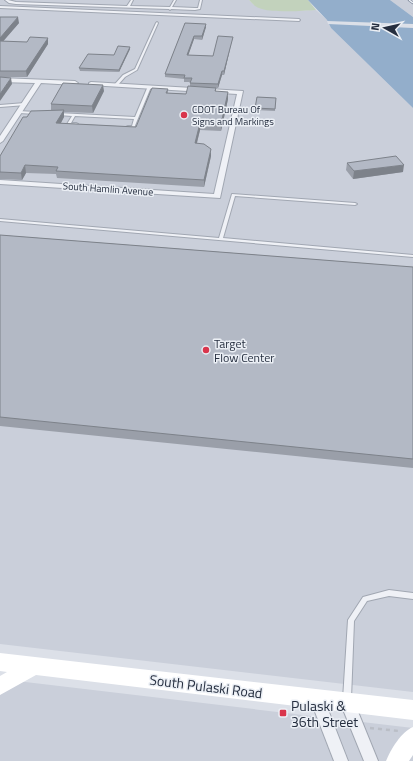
<svg xmlns="http://www.w3.org/2000/svg" width="413" height="761" font-family="'Titillium Web',sans-serif">
<rect width="100%" height="100%" fill="#dce0e8"/>
<g fill="#cacfda">
<path d="M 0,0 L 249,0 L 254,5 L 293,11 L 316,10 L 327,20 L 331,28 L 413,108 L 413,692 L 0,644 Z"/>
<path d="M 390,0 L 413,0 L 413,17 Z"/>
<path d="M 0,679 L 413,728 L 413,761 L 0,761 Z"/>
</g>
<path fill="#c2d2bc" d="M 249,0 L 308,0 L 316,10 C 304,11 269,13 259,8 C 255,7 252,3 249,0 Z"/>
<path fill="#93aecb" d="M 308,0 L 390,0 L 413,17 L 413,108 L 331,28 L 327,20 Z"/>
<path fill="#dce0e8" d="M 327,21 L 413,24 L 413,28 L 328,24 Z"/>
<g fill="none" stroke-linecap="round" stroke-linejoin="round">
<g stroke="#a1a7b2" stroke-width="2">
<g id="lane">
<path d="M 5,0 L 8,0 L 16,2 L 127,6 L 131,0 L 133,0 L 130,6 L 170,7 L 174,0 L 176,0 L 172,7 L 195,8 L 198,8 L 200,0 L 202,0 L 200,9 L 195,10 L 171,9 L 170,10 L 169,9 L 16,4 L 9,3 Z"/>
<path d="M 0,6 L 299,19 L 300,20 L 299,21 L 0,8 Z"/>
<path d="M 157,22 L 158,23 L 137,70 L 125,77 L 117,86 L 115,86 L 115,84 L 123,75 L 135,69 L 156,23 Z"/>
<path d="M 148,86 L 151,87 L 134,128 L 128,128 L 126,127 L 128,126 L 132,126 L 134,119 L 75,116 L 71,123 L 76,123 L 78,124 C 75,126 70,126 67,124 L 72,116 L 58,115 L 56,114 L 58,113 L 135,117 Z"/>
<path d="M 25,103 L 27,104 L 26,105 L 0,107 L 0,105 Z"/>
<path d="M 18,111 L 36,112 L 38,113 L 36,114 L 19,113 L 18,113 Z"/>
<path d="M 232,194 L 355,203 L 357,204 L 355,205 L 235,196 L 223,238 L 413,255 L 413,257 L 0,221 L 0,219 L 219,238 Z"/>
<path d="M 389,590 L 413,593 L 413,599 L 389,596 L 367,601 L 354,621 L 351,699 L 350,701 L 347,702 L 344,701 L 343,699 L 348,620 L 363,597 Z"/>
</g>
</g>
<g stroke="#a1a7b2" stroke-width="2">
<g id="street">
<path d="M 0,78 L 75,81 L 78,83 L 75,85 L 41,83 L 3,141 L 0,143 L 0,136 L 35,83 L 0,82 Z"/>
<path d="M 91,82 L 243,91 L 220,198 L 0,184 L 0,180 L 214,194 L 237,94 L 89,85 L 89,83 Z"/>
<path d="M 317,692 L 322,694 L 348,761 L 334,761 L 310,699 L 312,694 Z"/>
<path d="M 347,695 L 352,697 L 378,761 L 364,761 L 340,702 L 342,697 Z"/>
</g>
</g>
<path stroke="#babec6" stroke-width="2.5" stroke-dasharray="4 4" stroke-linecap="butt" d="M 370,728 L 399,731"/>
<use href="#lane" fill="#eff1f6" fill-rule="evenodd"/>
<use href="#street" fill="#eff1f6" fill-rule="evenodd"/>
<g fill="#fff" fill-rule="evenodd">
<path d="M 0,653 L 413,700 L 413,720 L 36,675 L 0,695 L 0,676 L 7,672 L 0,671 Z"/>
<path d="M 413,727 L 413,755 L 409,761 L 386,761 C 391,749 401,732 413,727 Z"/>
</g>
<g stroke="#747f92" stroke-width="2.5">
<path id="rail" d="M 409,0 L 413,3"/>
</g>
<use href="#rail" stroke="#ebeff5" stroke-width="1.5" stroke-dasharray="5" stroke-linecap="butt"/>
</g>
<g fill="#9a9fa9">
<path d="M 0,17 L 19,23 L 3,41 L 48,44 L 27,77 L 0,77 Z"/>
<path d="M 185,23 L 206,27 L 202,40 L 194,39 L 188,55 L 213,56 L 233,37 L 232,40 L 224,75 L 222,75 L 218,88 L 216,88 L 216,91 L 228,99 L 221,131 L 200,130 L 197,143 L 211,156 L 204,187 L 57,178 L 56,174 L 26,173 L 22,180 L 0,179 L 0,156 L 27,117 L 51,110 L 51,104 L 104,91 L 93,113 L 64,112 L 64,117 L 61,123 L 136,127 L 168,89 L 168,93 L 186,94 L 190,86 L 190,82 L 184,82 L 184,79 L 165,77 L 165,74 Z"/>
<path d="M 130,49 L 119,72 L 80,71 L 79,68 Z"/>
<path d="M 257,97 L 276,98 L 275,111 L 255,110 Z"/>
<path d="M 347,163 L 403,172 L 353,179 L 346,170 Z"/>
<path d="M 0,235 L 413,267 L 413,468 L 0,426 Z"/>
</g>
<g fill="#7d828a">
<path d="M 18,17 L 19,23 L 0,45 L 0,38 Z"/>
<path d="M 206,24 L 206,27 L 202,40 L 202,36 Z"/>
<path d="M 194,36 L 194,39 L 187,59 L 187,55 Z"/>
<path d="M 233,37 L 232,40 L 224,75 L 224,71 Z"/>
<path d="M 48,38 L 48,44 L 27,77 L 26,71 Z"/>
<path d="M 130,47 L 130,49 L 119,72 L 119,70 Z"/>
<path d="M 222,71 L 222,75 L 218,88 L 218,84 Z"/>
<path d="M 11,78 L 12,84 L 0,101 L 0,94 Z"/>
<path d="M 103,85 L 104,91 L 93,113 L 92,106 Z"/>
<path d="M 228,92 L 228,99 L 221,131 L 221,124 Z"/>
<path d="M 64,110 L 64,117 L 57,130 L 56,123 Z"/>
<path d="M 200,123 L 200,130 L 195,150 L 195,143 Z"/>
<path d="M 211,149 L 211,156 L 204,187 L 204,180 Z"/>
<path d="M 25,165 L 26,173 L 22,180 L 21,173 Z"/>
<path d="M 404,165 L 403,172 L 353,179 L 354,171 Z"/>
</g>
<g fill="#b3b9c5" stroke="#7d828a">
<path d="M 0,17 L 18,17 L 0,38 Z"/>
<path d="M 185,23 L 206,24 L 202,36 L 194,36 L 187,55 L 213,56 L 218,36 L 233,37 L 224,71 L 222,71 L 218,84 L 190,83 L 192,78 L 184,78 L 185,75 L 165,74 Z"/>
<path d="M 30,37 L 48,38 L 26,71 L 0,71 L 0,41 L 27,42 Z"/>
<path d="M 118,46 L 130,47 L 119,70 L 79,68 L 88,54 L 114,55 Z"/>
<path d="M 0,77 L 11,78 L 0,94 Z"/>
<path d="M 63,83 L 103,85 L 92,106 L 51,104 Z"/>
<path d="M 188,86 L 216,88 L 215,91 L 228,92 L 221,124 L 200,123 L 195,143 L 204,144 L 211,149 L 204,180 L 56,171 L 58,167 L 25,165 L 21,173 L 0,172 L 0,156 L 23,117 L 27,117 L 31,111 L 64,110 L 56,123 L 136,127 L 152,88 L 168,89 L 166,93 L 186,94 Z"/>
<path d="M 257,97 L 276,98 L 275,109 L 255,108 Z"/>
<path d="M 396,156 L 404,165 L 354,171 L 347,163 Z"/>
<path d="M 0,235 L 413,267 L 413,459 L 0,417 Z"/>
</g>
<g fill="#d9354c" stroke="#ebeff5" stroke-width="1.5">
<circle cx="184" cy="115" r="4"/>
<circle cx="206" cy="350" r="4"/>
<rect x="279" y="709" width="8" height="8" rx="2"/>
</g>
<g text-anchor="middle" dominant-baseline="central" stroke-width="3" stroke-linejoin="round" paint-order="stroke">
<g font-size="10" fill="#252e3f" stroke="#ebeff5" text-anchor="start">
<text x="192" y="109">CDOT Bureau Of<tspan x="192" dy="12">Signs and Markings</tspan></text>
</g>
<g font-size="10" fill="#252e3f" stroke="#ebeff5">
<text transform="translate(108 189) rotate(4)">South Hamlin Avenue</text>
</g>
<g font-size="12" fill="#252e3f" stroke="#ebeff5" text-anchor="start">
<text x="214" y="343">Target<tspan x="214" dy="14">Flow Center</tspan></text>
</g>
<g font-size="14" fill="#252e3f" stroke="#ebeff5">
<text transform="translate(206 686) rotate(7)">South Pulaski Road</text>
</g>
<g font-size="14" fill="#252e3f" stroke="#ebeff5" text-anchor="start">
<text x="291" y="705">Pulaski &amp;<tspan x="291" dy="16">36th Street</tspan></text>
</g>
</g>
<g transform="translate(385 28) rotate(278)" stroke="#ebeff5" stroke-width="3" paint-order="stroke">
<path d="M0-3L7 15L0 10L-7 15Z" fill="#252e3f"/>
<text y="-6" font-size="11" font-weight="bold" text-anchor="middle" fill="#252e3f">N</text>
</g>
</svg>
